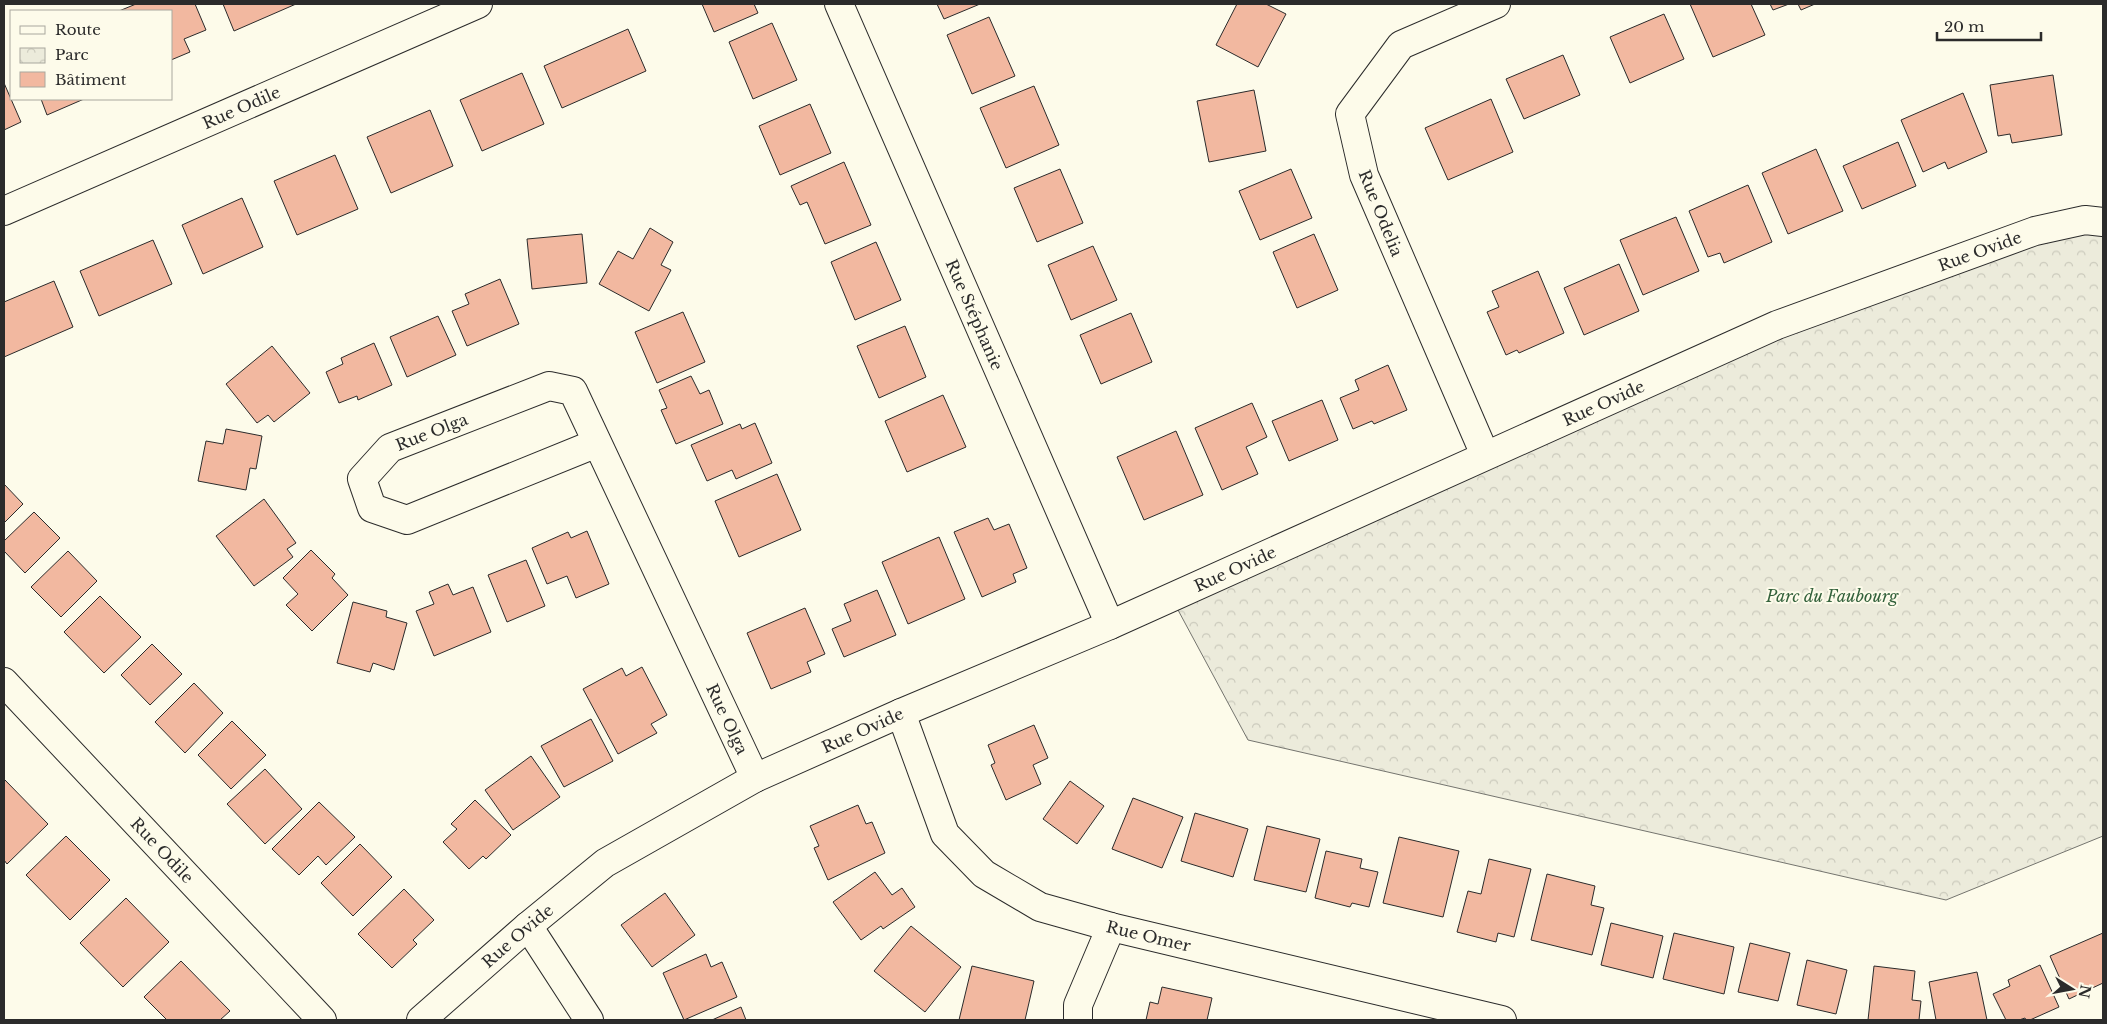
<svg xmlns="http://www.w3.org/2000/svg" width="2107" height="1024" font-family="'Libre Baskerville',serif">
<defs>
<pattern id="park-crowns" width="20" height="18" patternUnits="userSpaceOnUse" patternTransform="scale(1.25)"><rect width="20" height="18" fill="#ecebdb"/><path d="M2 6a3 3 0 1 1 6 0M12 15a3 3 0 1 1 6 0" fill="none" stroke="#cbcabc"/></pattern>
</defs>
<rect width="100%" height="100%" fill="#fdfbea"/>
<path fill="url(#park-crowns)" stroke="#74746e" d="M 2103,222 L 2103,836 L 1946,900 L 1248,740 L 1171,597 L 1777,325 Z"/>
<g fill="#f2b8a0" stroke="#2b2b2b">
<path d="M 136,4 L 195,4 L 206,30 L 184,39 L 190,52 L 171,60 L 171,11 L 119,11 Z"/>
<path d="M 223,4 L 296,4 L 234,31 Z"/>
<path d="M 702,4 L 754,4 L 758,13 L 714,32 Z"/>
<path d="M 937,4 L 980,4 L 944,19 Z"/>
<path d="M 1237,4 L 1266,4 L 1286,14 L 1258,67 L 1216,45 Z"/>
<path d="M 1690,4 L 1751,4 L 1765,35 L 1713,57 Z"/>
<path d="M 1770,4 L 1789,4 L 1773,10 Z"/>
<path d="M 1798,4 L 1815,4 L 1801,10 Z"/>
<path d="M 1664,14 L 1684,59 L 1630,83 L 1610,37 Z"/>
<path d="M 989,17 L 1015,76 L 972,94 L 947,35 Z"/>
<path d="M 772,23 L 797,80 L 753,99 L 729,42 Z"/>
<path d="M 628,29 L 646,71 L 562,108 L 544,66 Z"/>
<path d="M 1563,55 L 1580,95 L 1524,119 L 1506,79 Z"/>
<path d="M 522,73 L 544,124 L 482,151 L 460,100 Z"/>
<path d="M 2053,75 L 2062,135 L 2012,143 L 2010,134 L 1998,136 L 1990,85 Z"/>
<path d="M 4,83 L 21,122 L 4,130 Z"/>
<path d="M 1034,86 L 1059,145 L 1006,168 L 980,108 Z"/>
<path d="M 1254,90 L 1266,151 L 1209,162 L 1197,101 Z"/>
<path d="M 1963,93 L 1987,152 L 1948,169 L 1945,162 L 1923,172 L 1901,120 Z"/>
<path d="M 41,99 L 84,99 L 47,115 Z"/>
<path d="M 1491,99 L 1513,152 L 1448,180 L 1425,128 Z"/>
<path d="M 810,104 L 831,153 L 780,175 L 759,126 Z"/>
<path d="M 430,110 L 453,166 L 391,193 L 367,137 Z"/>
<path d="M 1898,142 L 1916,186 L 1862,209 L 1843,166 Z"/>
<path d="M 1816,149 L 1843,211 L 1788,234 L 1762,173 Z"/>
<path d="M 335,155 L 358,209 L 297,235 L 274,181 Z"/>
<path d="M 844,162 L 871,225 L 825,244 L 807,202 L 800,205 L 791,186 Z"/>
<path d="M 1060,169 L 1083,223 L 1037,242 L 1014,188 Z"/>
<path d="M 1291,169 L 1312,218 L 1260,240 L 1239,191 Z"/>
<path d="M 1748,185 L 1772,242 L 1724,263 L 1720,253 L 1708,257 L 1689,211 Z"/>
<path d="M 242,198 L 263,247 L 203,274 L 182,225 Z"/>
<path d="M 1676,217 L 1699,271 L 1643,295 L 1620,240 Z"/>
<path d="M 650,228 L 673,242 L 661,265 L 671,270 L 649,311 L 599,284 L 618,251 L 633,259 Z"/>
<path d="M 582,234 L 587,283 L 532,289 L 527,239 Z"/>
<path d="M 1314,234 L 1338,290 L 1297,308 L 1273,252 Z"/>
<path d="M 153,240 L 172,284 L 99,316 L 80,271 Z"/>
<path d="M 876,242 L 901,300 L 855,320 L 831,262 Z"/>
<path d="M 1093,246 L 1117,300 L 1071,320 L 1048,265 Z"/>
<path d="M 1619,264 L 1639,311 L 1584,335 L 1564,288 Z"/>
<path d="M 1538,271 L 1564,333 L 1519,353 L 1517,350 L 1506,355 L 1487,312 L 1499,307 L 1492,291 Z"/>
<path d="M 500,279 L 519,324 L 467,346 L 452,311 L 469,304 L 465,294 Z"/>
<path d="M 54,281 L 73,327 L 4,357 L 4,302 Z"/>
<path d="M 683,312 L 705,362 L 657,383 L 635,332 Z"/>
<path d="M 1131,313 L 1152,362 L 1101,384 L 1080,335 Z"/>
<path d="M 438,316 L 456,355 L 407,377 L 390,337 Z"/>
<path d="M 905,326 L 926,377 L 879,398 L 857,346 Z"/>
<path d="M 374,343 L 392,385 L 358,400 L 357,396 L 339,403 L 326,372 L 343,364 L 341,358 Z"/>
<path d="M 272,346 L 310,393 L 274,422 L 268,415 L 257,423 L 226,384 Z"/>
<path d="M 1388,365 L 1407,410 L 1374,424 L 1372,421 L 1353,429 L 1340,398 L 1359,390 L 1355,380 Z"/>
<path d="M 691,376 L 700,394 L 709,390 L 723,424 L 676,444 L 661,410 L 667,408 L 659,390 Z"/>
<path d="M 943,395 L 966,447 L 907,472 L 885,421 Z"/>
<path d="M 1322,400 L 1338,440 L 1289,461 L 1272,421 Z"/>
<path d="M 1252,403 L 1267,437 L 1246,447 L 1258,474 L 1222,490 L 1195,428 Z"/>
<path d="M 755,423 L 772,463 L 736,479 L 732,470 L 707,481 L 691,445 L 740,424 L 742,429 Z"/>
<path d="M 226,429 L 262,436 L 256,469 L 250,468 L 246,490 L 198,481 L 206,441 L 223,444 Z"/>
<path d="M 1176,431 L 1203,495 L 1144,520 L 1117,457 Z"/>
<path d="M 777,474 L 801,530 L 739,557 L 715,501 Z"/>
<path d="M 4,484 L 23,504 L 4,523 Z"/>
<path d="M 264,499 L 296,543 L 287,549 L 293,557 L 254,586 L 216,536 Z"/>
<path d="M 34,512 L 60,538 L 25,573 L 4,551 L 4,541 Z"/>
<path d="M 988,518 L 994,530 L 1009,524 L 1027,568 L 1013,574 L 1016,582 L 982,597 L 954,532 Z"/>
<path d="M 587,531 L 609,584 L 576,598 L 567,576 L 547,584 L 532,548 L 568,532 L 571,538 Z"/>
<path d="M 939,537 L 965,599 L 908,624 L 882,562 Z"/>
<path d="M 311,550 L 335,574 L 332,578 L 348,595 L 312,631 L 286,605 L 298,594 L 283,578 Z"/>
<path d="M 68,551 L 97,581 L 61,617 L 31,587 Z"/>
<path d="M 526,560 L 545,606 L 507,622 L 488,575 Z"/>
<path d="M 448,584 L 453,595 L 473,587 L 491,632 L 434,656 L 416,611 L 434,604 L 429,592 Z"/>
<path d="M 877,590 L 896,635 L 844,657 L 832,629 L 851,621 L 844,604 Z"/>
<path d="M 100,596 L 141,637 L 104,673 L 64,632 Z"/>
<path d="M 353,602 L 387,611 L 386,617 L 407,623 L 394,670 L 373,663 L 370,672 L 337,663 Z"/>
<path d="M 805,608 L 825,654 L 807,662 L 811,672 L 771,689 L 747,633 Z"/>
<path d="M 152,644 L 182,674 L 150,705 L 121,675 Z"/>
<path d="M 642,667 L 667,715 L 651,724 L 657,733 L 618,754 L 583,689 L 622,668 L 626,676 Z"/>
<path d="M 194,683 L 223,713 L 185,753 L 155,722 Z"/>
<path d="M 591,719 L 613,761 L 564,787 L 541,746 Z"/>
<path d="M 232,721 L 266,755 L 231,789 L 198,755 Z"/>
<path d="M 1034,725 L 1048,758 L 1033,765 L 1041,784 L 1006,800 L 991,765 L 995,763 L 988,745 Z"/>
<path d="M 531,756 L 560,797 L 513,830 L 485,790 Z"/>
<path d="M 265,769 L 302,809 L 265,844 L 227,804 Z"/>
<path d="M 4,779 L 48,824 L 7,864 L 4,860 Z"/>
<path d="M 1070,781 L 1104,806 L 1077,844 L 1043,819 Z"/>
<path d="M 1133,798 L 1183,817 L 1162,868 L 1112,849 Z"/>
<path d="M 475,800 L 511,835 L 486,859 L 483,856 L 469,869 L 443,842 L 457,829 L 451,824 Z"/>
<path d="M 319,802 L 355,837 L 326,865 L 318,856 L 299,875 L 272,849 Z"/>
<path d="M 858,805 L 866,824 L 872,822 L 885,853 L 828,880 L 814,848 L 819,846 L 810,826 Z"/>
<path d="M 1195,813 L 1248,829 L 1233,877 L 1181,861 Z"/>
<path d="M 1267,826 L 1320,839 L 1306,892 L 1254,880 Z"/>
<path d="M 66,836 L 110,880 L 70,920 L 26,875 Z"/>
<path d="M 1399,837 L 1459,851 L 1443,917 L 1383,903 Z"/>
<path d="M 360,844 L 392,877 L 353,916 L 321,883 Z"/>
<path d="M 1326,851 L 1362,859 L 1360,868 L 1378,872 L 1369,907 L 1352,903 L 1350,907 L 1315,898 Z"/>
<path d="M 1489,859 L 1531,869 L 1514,937 L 1498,933 L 1496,942 L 1457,932 L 1468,891 L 1481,894 Z"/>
<path d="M 875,872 L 892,895 L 902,888 L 915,907 L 883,929 L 881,926 L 861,940 L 833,902 Z"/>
<path d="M 1547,874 L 1595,886 L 1591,905 L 1604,908 L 1592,955 L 1531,940 Z"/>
<path d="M 404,889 L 434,920 L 413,940 L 417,944 L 392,968 L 358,934 Z"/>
<path d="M 665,893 L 695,935 L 652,967 L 621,925 Z"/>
<path d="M 126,898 L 169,942 L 123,987 L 80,943 Z"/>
<path d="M 1611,923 L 1663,936 L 1653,978 L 1601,965 Z"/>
<path d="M 911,926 L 961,967 L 925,1012 L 874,971 Z"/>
<path d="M 1674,933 L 1734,947 L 1724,994 L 1663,979 Z"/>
<path d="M 2103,933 L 2103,983 L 2069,999 L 2050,956 Z"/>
<path d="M 1750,943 L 1790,953 L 1778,1001 L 1738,992 Z"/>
<path d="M 706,954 L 711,967 L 722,962 L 737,997 L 684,1020 L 663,973 Z"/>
<path d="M 1807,960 L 1847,970 L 1836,1014 L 1797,1005 Z"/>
<path d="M 181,961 L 230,1011 L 220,1020 L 167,1020 L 144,997 Z"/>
<path d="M 2040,965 L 2059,1007 L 2030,1020 L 2026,1020 L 2025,1018 L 2019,1020 L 2006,1020 L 1993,994 L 2010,986 L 2008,980 Z"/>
<path d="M 972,966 L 1034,981 L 1025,1020 L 959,1020 Z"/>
<path d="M 1874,966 L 1915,971 L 1912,1000 L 1921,1001 L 1919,1020 L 1868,1020 Z"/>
<path d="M 1977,972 L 1987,1020 L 1936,1020 L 1929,982 Z"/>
<path d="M 1162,987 L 1212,998 L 1207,1020 L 1146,1020 L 1150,1002 L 1158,1004 Z"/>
<path d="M 741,1007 L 746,1020 L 712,1020 Z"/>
</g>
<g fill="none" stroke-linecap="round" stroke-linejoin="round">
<g stroke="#2b2b2b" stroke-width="30">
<g id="minor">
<path id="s1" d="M 839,4 L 1110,625"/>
<path id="s2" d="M 4,211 L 478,4"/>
<path id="s3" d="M 597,443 L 407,520 L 372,508 L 362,479 L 390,448 L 549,386 L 573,391 L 755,778"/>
<path d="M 1485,455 L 1364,175 L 1350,114 L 1401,45 L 1496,4"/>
<path id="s4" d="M 4,682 L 322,1020"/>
<path id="s5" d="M 901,713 L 945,834 L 984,874 L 1040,907 L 1111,927 L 1502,1020"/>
<path d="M 528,926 L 589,1020"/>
<path id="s6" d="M 421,1020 L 528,926 L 605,863 L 755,778 L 901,713 L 1110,625 L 1777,325 L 2035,231 L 2085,220 L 2103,222"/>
<path d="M 1078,1020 L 1078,1005 L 1111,927"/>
</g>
</g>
<use href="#minor" stroke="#fdfbea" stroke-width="28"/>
</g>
<g text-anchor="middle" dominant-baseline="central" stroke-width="4" stroke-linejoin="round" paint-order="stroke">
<g font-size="16" fill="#2b2b2b" stroke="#fdfbea">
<text stroke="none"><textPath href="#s2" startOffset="259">Rue Odile</textPath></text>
<text transform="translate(1381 213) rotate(68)">Rue Odelia</text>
<text stroke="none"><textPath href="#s6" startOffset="1748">Rue Ovide</textPath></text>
<text stroke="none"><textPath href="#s1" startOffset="339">Rue Stéphanie</textPath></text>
<text stroke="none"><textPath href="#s6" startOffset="1342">Rue Ovide</textPath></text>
<text stroke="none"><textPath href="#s3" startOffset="359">Rue Olga</textPath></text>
<text stroke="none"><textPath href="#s6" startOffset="938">Rue Ovide</textPath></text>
<text stroke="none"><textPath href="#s3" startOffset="872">Rue Olga</textPath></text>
<text stroke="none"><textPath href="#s6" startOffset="532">Rue Ovide</textPath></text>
<text stroke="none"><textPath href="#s4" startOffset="231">Rue Odile</textPath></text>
<text stroke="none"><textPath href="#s6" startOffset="128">Rue Ovide</textPath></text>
<text stroke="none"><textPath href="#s5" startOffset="362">Rue Omer</textPath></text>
</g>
<g font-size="16" font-style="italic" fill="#34623c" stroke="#fdfbea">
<text x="1832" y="596">Parc du Faubourg</text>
</g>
</g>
<rect width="2107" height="1024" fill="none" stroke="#2b2b2b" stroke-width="10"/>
<rect x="10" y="10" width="162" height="90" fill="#fdfbea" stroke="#a9a89e"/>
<rect x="20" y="26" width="25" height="8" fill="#fdfbea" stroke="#a9a89e"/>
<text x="55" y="35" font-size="15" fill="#2b2b2b">Route</text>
<rect x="20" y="48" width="25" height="15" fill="url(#park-crowns)" stroke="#a9a89e"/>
<text x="55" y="60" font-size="15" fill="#2b2b2b">Parc</text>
<rect x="20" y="72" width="25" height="15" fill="#f2b8a0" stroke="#a9a89e"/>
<text x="55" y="85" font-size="15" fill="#2b2b2b">Bâtiment</text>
<g transform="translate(2072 989) rotate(101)" stroke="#fdfbea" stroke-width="4" paint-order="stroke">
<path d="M0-4L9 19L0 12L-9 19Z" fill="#2b2b2b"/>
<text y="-8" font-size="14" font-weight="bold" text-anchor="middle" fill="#2b2b2b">N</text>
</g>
<path d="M1937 32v8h104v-8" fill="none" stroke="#2b2b2b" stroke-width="2.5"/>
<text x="1944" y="32" font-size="15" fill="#2b2b2b" stroke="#fdfbea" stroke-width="4" paint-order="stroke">20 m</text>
</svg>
